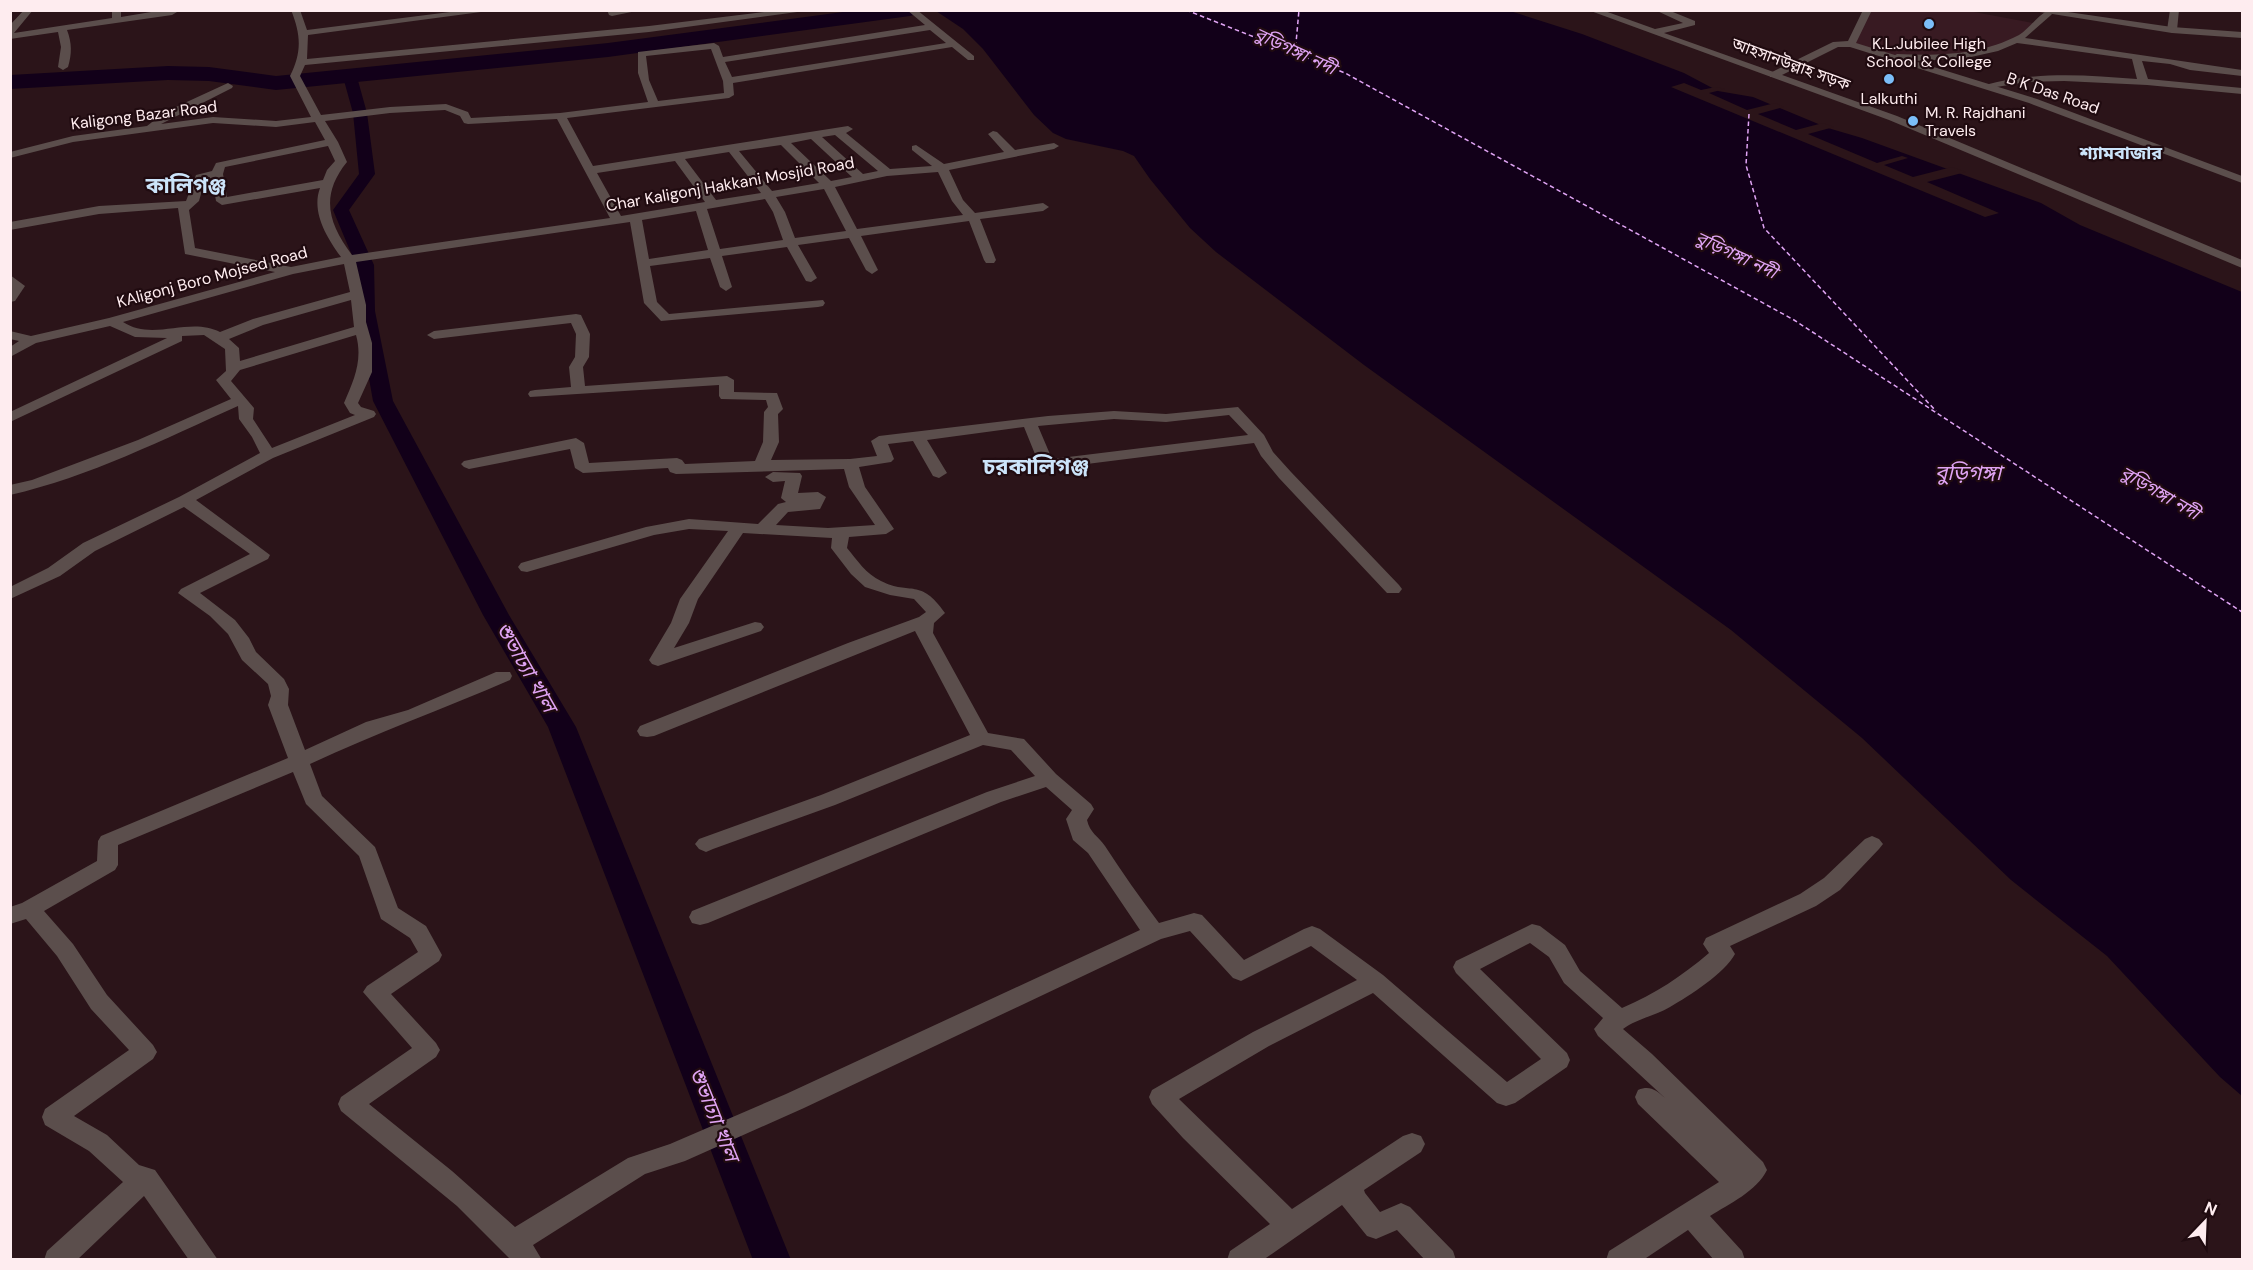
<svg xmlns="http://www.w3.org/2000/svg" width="2253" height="1270" font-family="'DM Sans','Noto Sans Bengali',sans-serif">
<rect width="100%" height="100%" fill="#2b1419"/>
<path fill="#381a22" d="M 1869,11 L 1969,11 L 2033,23 L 2016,40 L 1965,55 L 1897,57 L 1851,44 Z"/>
<path fill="#120019" d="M 936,11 L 1510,11 L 1582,34 L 1684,73 L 1718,91 L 1753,97 L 1828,128 L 1862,138 L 2041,203 L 2080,225 L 2242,292 L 2242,1096 L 2220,1077 L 2107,956 L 2011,880 L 1862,738 L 1731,630 L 1364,365 L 1216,252 L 1190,228 L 1150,179 L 1134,156 L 1123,151 L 1066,139 L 1053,133 L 1034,115 L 983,49 L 963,29 Z"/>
<path fill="#2b1419" d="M 1684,83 L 1701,90 L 1716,87 L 1725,89 L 1709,93 L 1747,110 L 1775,103 L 1784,107 L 1758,114 L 1796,130 L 1823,123 L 1834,127 L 1808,134 L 1877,163 L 1902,156 L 1908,158 L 1884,165 L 1913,177 L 1952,167 L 1966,172 L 1927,182 L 1999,213 L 1985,217 L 1671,87 Z"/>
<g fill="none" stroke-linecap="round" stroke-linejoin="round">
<path fill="#120019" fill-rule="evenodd" d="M 350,73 L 357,77 L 367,113 L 375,174 L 349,210 L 374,265 L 375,311 L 393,401 L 509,615 L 576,727 L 791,1260 L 753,1260 L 548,727 L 483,615 L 373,401 L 357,311 L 356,265 L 333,210 L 359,174 L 353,113 L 343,77 Z"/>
<path fill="#120019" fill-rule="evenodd" d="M 858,10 L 920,10 L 917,14 L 910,16 L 608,57 L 276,90 L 209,81 L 168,80 L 10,89 L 10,75 L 168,66 L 209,67 L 276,76 L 608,43 Z"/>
<g stroke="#e0a4f4" stroke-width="1.5" stroke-dasharray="4.5 3" stroke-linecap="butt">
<path d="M 1186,10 L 1345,73 L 1794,320 L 2242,612"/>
<path d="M 1295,54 L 1299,10"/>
<path d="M 1749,114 L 1746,165 L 1764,228 L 1936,411"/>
</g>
<g fill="#5b4e4c" fill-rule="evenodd">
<path d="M 24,10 L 33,10 L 14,33 L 112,18 L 112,10 L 121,10 L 121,17 L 163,10 L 177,12 L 172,15 L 67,30 C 72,43 72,54 68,67 L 63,70 L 58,67 L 61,47 L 58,32 L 10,39 L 10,25 Z"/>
<path d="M 291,10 L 300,10 L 307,30 L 466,10 L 496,10 L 308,35 L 307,59 L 649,26 L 781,10 L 812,10 L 649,32 L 305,65 L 300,76 L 321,115 L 390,107 L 446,104 L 468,112 L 471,118 L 560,113 L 648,102 L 638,73 L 638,52 L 714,43 L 719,46 L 723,57 L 925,25 L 907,10 L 917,10 L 974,56 L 974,60 L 968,60 L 952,47 L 733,83 L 734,95 L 729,98 L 567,118 L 593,166 L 848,126 L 853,129 L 846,133 L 890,169 L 932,166 L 912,150 L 912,146 L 916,145 L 944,164 L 1004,152 L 988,134 L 993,131 L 997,132 L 1015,150 L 1054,143 L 1059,146 L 1054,149 L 949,170 L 963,200 L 975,213 L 1043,203 L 1049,207 L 1043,211 L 980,219 L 996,260 L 994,263 L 986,263 L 984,260 L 969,221 L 861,236 L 878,270 L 872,274 L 866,270 L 849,238 L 798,245 L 817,278 L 811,282 L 806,281 L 787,247 L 722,256 L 732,287 L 726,291 L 720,287 L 710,258 L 650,266 L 657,302 L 669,314 L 823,300 L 825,303 L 823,306 L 818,307 L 661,321 L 644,303 L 630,222 L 356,262 L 366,305 L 366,322 L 372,343 L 372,372 L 358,403 L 361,407 L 374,411 L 376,414 L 374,417 L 273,458 L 196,500 L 270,555 L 268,559 L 200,593 L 235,620 L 249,638 L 256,652 L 284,679 L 289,689 L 288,705 L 305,750 L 366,722 L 408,710 L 496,672 L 510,672 L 512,676 L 510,680 C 443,709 376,733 310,764 L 322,796 L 375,847 L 398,908 L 426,926 L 442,955 L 439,961 L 391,994 L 436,1043 L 440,1050 L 436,1057 L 369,1104 L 452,1171 L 515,1227 L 628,1158 L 670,1144 L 786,1094 L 1140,930 L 1088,853 L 1073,840 L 1066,819 L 1072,810 L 1046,787 L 1001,802 L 708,923 L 700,925 L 692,923 L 689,917 L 692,911 L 987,792 L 1035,776 L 1011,750 L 983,745 L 835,805 L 713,849 L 706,852 L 699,849 L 695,844 L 699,839 L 821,795 L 970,735 L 915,631 L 654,736 L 647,737 L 640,736 L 637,731 L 640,726 L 848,643 L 919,617 L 926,612 L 914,599 L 890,595 L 865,587 L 851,574 L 831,548 L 832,538 L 743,533 L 698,599 L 689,623 L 674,648 L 755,622 L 761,623 L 764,627 L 761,631 L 658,666 L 652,664 L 649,660 L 671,623 L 680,599 L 728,531 L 689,529 L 654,535 L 527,572 L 521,571 L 518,567 L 521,563 L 646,527 L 689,519 L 758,524 L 778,504 L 786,502 L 781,498 L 785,481 L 773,482 L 765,477 L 773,472 L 800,473 L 802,476 L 798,493 L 818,492 L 826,497 L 820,509 L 788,512 L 776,525 L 828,528 L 875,525 L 849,487 L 844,469 L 676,474 L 670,472 L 668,468 L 583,473 L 575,468 L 570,449 L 469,469 L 464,467 L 461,464 L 464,461 L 576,438 L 584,443 L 589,463 L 677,458 L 682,460 L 685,464 L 755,461 L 763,442 L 764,412 L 768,407 L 766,400 L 721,399 L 719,396 L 719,385 L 530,397 L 528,394 L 530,391 L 535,390 L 571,387 L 569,367 L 575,357 L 576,334 L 571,323 L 434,339 L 427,335 L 434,331 L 576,314 L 581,315 L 590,334 L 589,357 L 583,367 L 585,386 L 727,376 L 734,380 L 734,392 L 777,393 L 783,409 L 778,414 L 779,442 L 771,460 L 850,459 L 877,456 L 871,441 L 879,436 L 1048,416 L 1114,411 L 1166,414 L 1238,407 L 1264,435 L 1273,452 L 1291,472 L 1399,585 L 1402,589 L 1399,593 L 1387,593 L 1279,478 L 1261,456 L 1254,443 L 1047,469 L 1039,464 L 1024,427 L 927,440 L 947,473 L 939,478 L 933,476 L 913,441 L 888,444 L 894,459 L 891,462 L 859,467 L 865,487 L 894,529 L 886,534 L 849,537 L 847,548 C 857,560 866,574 881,581 C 911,596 920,577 945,613 L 934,623 L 933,633 L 988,733 L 1024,739 L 1056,774 L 1091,804 L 1094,809 L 1087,820 C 1090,833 1098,836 1105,846 C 1122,872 1140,898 1159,923 L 1194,913 L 1202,915 L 1244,960 L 1304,929 L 1312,926 L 1320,929 L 1383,975 L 1507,1082 L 1541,1059 L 1456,973 L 1453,967 L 1456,961 L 1532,924 L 1540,926 L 1565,945 L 1580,971 L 1622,1008 C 1655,994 1682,976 1709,953 L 1703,944 L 1706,938 L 1800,894 L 1824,878 L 1865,839 L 1872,836 L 1879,839 L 1883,844 L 1879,849 L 1840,890 L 1816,906 L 1730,946 L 1735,954 C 1725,973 1689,996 1670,1007 C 1655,1016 1636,1019 1623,1029 L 1652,1054 L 1763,1162 L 1767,1170 C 1757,1191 1729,1204 1710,1216 L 1742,1251 L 1745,1260 L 1714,1260 L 1688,1230 L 1643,1260 L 1606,1260 L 1609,1251 L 1719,1182 L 1638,1104 L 1635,1097 L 1638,1090 C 1650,1085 1656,1090 1665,1098 L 1598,1036 L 1594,1029 L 1603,1018 L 1564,983 L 1549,957 L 1530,943 L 1480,969 L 1567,1053 L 1570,1060 L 1567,1067 L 1515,1103 L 1506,1106 L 1497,1103 L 1373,993 L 1269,1046 L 1179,1099 L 1292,1209 L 1403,1136 L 1412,1133 L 1421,1136 L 1425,1144 L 1421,1152 L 1364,1190 L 1365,1193 L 1380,1212 L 1401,1203 L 1410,1207 L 1453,1251 L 1456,1260 L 1425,1260 L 1397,1230 L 1376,1239 L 1367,1236 L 1342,1205 L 1263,1260 L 1227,1260 L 1230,1251 L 1270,1224 L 1183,1138 L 1152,1104 L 1149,1097 L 1152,1090 L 1253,1032 L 1357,980 L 1311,946 L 1241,981 L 1233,978 L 1190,931 L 1161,939 L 804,1108 L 685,1161 L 645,1174 L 533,1245 L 542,1260 L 511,1260 L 457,1206 L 341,1111 L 338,1104 L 341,1097 L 412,1048 L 363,992 L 367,986 L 418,952 L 410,938 L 381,919 L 359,856 L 306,804 L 293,772 L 118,845 L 118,865 L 115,870 L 44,911 L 73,944 L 107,995 L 153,1045 L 157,1052 L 153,1059 L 74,1116 L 107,1135 L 139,1165 L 155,1170 L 218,1260 L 189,1260 L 144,1196 L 77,1260 L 44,1260 L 47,1251 L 123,1182 L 89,1151 L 45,1125 L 42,1117 L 45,1109 L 129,1050 L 91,1009 L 57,956 L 26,919 L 10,924 L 10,907 L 22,903 L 97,861 L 98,841 L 101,836 L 288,758 L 268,705 L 271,696 L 268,684 L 242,660 L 228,634 L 210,616 L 178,593 L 181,589 L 250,554 L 184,507 L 95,551 L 60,576 L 10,599 L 10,587 L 48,568 L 83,543 L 179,497 L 260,453 L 252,437 L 239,419 L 238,406 C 164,439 89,477 10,495 L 10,485 L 32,480 L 138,440 L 231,399 L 216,380 L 226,371 L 225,349 L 204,335 L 182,336 L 182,341 L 10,422 L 10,412 L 167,338 L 135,337 L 110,326 L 36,343 L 10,357 L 10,347 L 19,341 L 10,339 L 10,331 L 31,336 L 109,318 L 275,272 L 185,254 L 178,208 L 99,214 L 10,230 L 10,222 L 99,206 L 186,201 L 196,175 L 212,171 L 216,163 L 325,140 L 315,122 L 276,127 L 213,123 L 73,142 L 10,158 L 10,152 L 73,136 L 147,126 L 165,112 L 228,83 L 233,86 L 232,88 L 161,124 L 213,117 L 276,121 L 311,117 L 290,76 C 302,52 301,35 291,10 ZM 930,30 L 946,43 L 732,77 L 725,62 ZM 711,49 L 723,81 L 724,93 L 658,101 L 649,80 L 646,56 ZM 445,110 L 460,116 L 464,123 L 468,124 L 557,119 L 610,218 L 352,255 C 328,223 320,195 347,162 L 338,142 L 325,121 L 390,113 ZM 835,135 L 878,171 L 863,174 L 822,137 ZM 811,139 L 852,177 L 831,181 L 791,143 ZM 781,145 L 819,183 L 772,191 L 739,151 ZM 328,146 L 335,161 L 327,170 L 323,180 L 227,197 L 223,174 L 225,167 ZM 729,152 L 761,193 L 716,200 L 685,159 ZM 675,161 L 705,202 L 621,216 L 597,173 ZM 938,172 L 952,201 L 963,215 L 857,229 L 835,187 L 887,176 ZM 212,178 L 216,201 L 222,205 L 320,188 C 311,212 327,238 341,257 L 291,267 L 195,248 L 189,210 L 199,201 L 205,180 ZM 824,189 L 846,231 L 795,238 L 785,212 L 776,197 ZM 765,199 L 773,212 L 783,240 L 720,249 L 707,209 ZM 696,211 L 708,250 L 649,259 L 642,220 ZM 344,264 L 350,292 L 253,319 L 220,332 C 189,316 153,342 123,322 L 293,274 ZM 351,300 L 354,327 L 240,361 L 239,348 L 229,339 L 263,325 ZM 356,335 C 363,360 354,380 344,403 L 350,413 L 355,415 L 272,448 L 253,419 L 254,408 L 231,381 L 240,370 ZM 1229,415 L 1248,435 L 1052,459 L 1038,426 L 1114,419 L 1166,422 Z"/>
<path d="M 607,10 L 641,10 L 612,16 L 609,15 Z"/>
<path d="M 1588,10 L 1602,10 L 1655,29 L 1683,23 L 1655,10 L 1668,10 L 1695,21 L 1695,25 L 1664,33 L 1897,116 L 2242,260 L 2242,268 L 1889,120 Z"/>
<path d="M 2170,10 L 2179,10 L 2177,30 L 2172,33 L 2167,30 Z"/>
<path d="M 2047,11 L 2052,14 L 2050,16 L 2025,38 L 2242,70 L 2242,76 L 2190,70 L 2170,64 L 2142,61 L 2148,79 L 2242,88 L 2242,94 L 2147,85 L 2064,81 L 2026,82 L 1985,89 L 1985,85 C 2035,71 2087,75 2137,79 L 2132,59 L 2017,43 L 1998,51 L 1962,59 L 1912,61 L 1897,60 L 1892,57 L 1897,54 C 1939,56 1981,55 2019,35 C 2029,29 2037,16 2047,11 Z"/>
<path d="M 10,275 L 25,286 L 15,301 L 10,302 Z"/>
</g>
<g fill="#5b4e4c" fill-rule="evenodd">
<path d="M 1863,10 L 1872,10 L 1856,43 L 2037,99 L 2242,176 L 2242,183 L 2029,103 L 1850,47 L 1838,47 L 1778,77 L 1770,77 L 1770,73 L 1833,42 L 1848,41 Z"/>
<path d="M 2027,10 L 2054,10 L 2172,27 L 2242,32 L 2242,38 L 2172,33 Z"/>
</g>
</g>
<g fill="#7bbef8" stroke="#200b10" stroke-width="2">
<circle cx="1929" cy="24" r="6"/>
<circle cx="1889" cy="79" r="6"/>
<circle cx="1913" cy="121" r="6"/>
</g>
<g text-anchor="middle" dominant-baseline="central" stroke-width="4.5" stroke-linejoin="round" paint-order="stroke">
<g font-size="16" fill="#feecef" stroke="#200b10">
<text x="1929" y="43">K.L.Jubilee High<tspan x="1929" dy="18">School &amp; College</tspan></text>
<text x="1889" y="98">Lalkuthi</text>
<text x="1925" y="112" text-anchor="start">M. R. Rajdhani<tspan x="1925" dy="18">Travels</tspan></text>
</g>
<g font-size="16" fill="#feecef" stroke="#200b10">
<text transform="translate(1791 64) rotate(20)">আহসানউল্লাহ সড়ক</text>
<text transform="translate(2053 93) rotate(19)">B K Das Road</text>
<text transform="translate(144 115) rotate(-7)">Kaligong Bazar Road</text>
<text transform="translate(730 184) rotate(-10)">Char Kaligonj Hakkani Mosjid Road</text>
<text transform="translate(212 277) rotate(-15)">KAligonj Boro Mojsed Road</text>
</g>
<g font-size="18" font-style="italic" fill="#e0a4f4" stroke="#200b10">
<text transform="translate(1295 51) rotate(25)">বুড়িগঙ্গা নদী</text>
<text transform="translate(1736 255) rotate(25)">বুড়িগঙ্গা নদী</text>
<text transform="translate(2160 493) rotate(30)">বুড়িগঙ্গা নদী</text>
</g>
<g font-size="18" font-weight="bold" fill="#cce4fa" stroke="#200b10">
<text x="2121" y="153">শ্যামবাজার</text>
</g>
<g font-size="21" font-style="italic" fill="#e0a4f4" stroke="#200b10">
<text x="1968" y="473">বুড়িগঙ্গা</text>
<text transform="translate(526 667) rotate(60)">শুভাঢ্যা খাল</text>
<text transform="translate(714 1114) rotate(68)">শুভাঢ্যা খাল</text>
</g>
<g font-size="22" font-weight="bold" fill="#cce4fa" stroke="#200b10">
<text x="186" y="185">কালিগঞ্জ</text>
</g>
<g font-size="22" font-weight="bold" fill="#cce4fa" stroke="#200b10">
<text x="1036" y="466">চরকালিগঞ্জ</text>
</g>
</g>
<rect width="2253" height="1270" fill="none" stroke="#feecef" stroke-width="24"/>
<g transform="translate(2205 1222) rotate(23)" stroke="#200b10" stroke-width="4.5" paint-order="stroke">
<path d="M0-4.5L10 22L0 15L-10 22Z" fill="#feecef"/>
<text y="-9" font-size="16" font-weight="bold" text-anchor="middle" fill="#feecef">N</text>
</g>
</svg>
